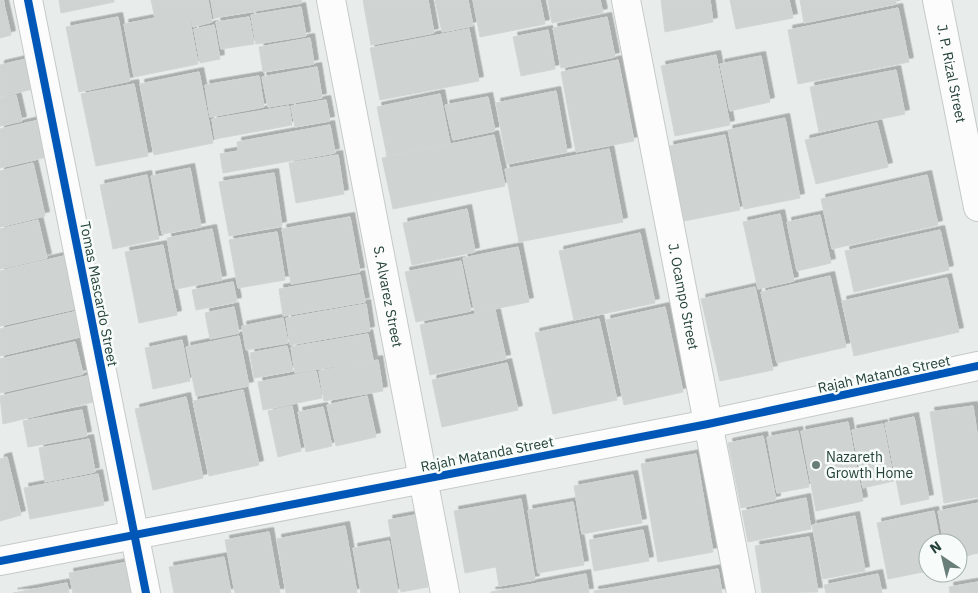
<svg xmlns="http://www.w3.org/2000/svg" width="978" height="593" font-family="'IBM Plex Sans',sans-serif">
<defs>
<filter id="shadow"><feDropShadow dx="4.5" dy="-4.5" stdDeviation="0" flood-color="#0004"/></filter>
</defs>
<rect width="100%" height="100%" fill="#e8edeb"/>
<g fill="#cfd4d2" stroke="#d1d6d4" filter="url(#shadow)">
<path d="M 0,0 L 3,0 L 11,35 L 0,38 Z"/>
<path d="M 59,0 L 114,0 L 114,2 L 61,13 Z"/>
<path d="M 151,0 L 186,0 L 198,64 L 134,77 L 124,24 L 155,18 Z"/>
<path d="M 187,0 L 208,0 L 212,22 L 193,27 Z"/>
<path d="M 211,0 L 301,0 L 302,3 L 214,18 Z"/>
<path d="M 363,0 L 428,0 L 434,33 L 371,45 Z"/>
<path d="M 435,0 L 468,0 L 473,26 L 442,32 Z"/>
<path d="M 473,0 L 540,0 L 545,24 L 480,37 Z"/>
<path d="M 548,0 L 600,0 L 603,13 L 552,23 Z"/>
<path d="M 661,0 L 710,0 L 713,22 L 665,32 Z"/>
<path d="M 730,0 L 789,0 L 793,18 L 736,29 Z"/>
<path d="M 800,0 L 896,0 L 896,4 L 804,23 Z"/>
<path d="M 301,7 L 306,36 L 256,44 L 251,15 Z"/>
<path d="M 898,8 L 909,62 L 798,84 L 788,30 Z"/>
<path d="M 118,17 L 130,81 L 79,92 L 66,27 Z"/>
<path d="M 249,17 L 254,44 L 221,49 L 216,22 Z"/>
<path d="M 607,17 L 615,57 L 561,68 L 553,28 Z"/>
<path d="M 214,25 L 220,59 L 200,63 L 194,29 Z"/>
<path d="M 469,29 L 479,81 L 380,100 L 370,48 Z"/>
<path d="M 548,30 L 555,69 L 521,76 L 513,37 Z"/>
<path d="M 310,38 L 314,64 L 263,72 L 259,47 Z"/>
<path d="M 716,55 L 730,125 L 675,136 L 661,66 Z"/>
<path d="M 761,56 L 770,102 L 730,111 L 720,64 Z"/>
<path d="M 26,59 L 33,89 L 0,97 L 0,65 Z"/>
<path d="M 618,60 L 634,141 L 576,152 L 561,72 Z"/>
<path d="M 317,67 L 322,98 L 268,107 L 262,77 Z"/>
<path d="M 896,70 L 905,114 L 819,132 L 810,87 Z"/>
<path d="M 199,72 L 213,143 L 154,155 L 140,84 Z"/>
<path d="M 259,76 L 264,107 L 210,117 L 205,85 Z"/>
<path d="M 134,84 L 148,156 L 96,166 L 81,94 Z"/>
<path d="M 556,91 L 567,152 L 507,164 L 496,103 Z"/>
<path d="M 440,94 L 450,143 L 387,156 L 377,107 Z"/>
<path d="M 16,95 L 22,121 L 0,126 L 0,98 Z"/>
<path d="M 488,97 L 495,131 L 453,140 L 445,105 Z"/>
<path d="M 326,100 L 330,121 L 295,127 L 291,106 Z"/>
<path d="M 289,106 L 292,125 L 215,139 L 212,119 Z"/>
<path d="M 785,118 L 800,198 L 744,209 L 728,130 Z"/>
<path d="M 39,120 L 47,157 L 0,168 L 0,129 Z"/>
<path d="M 877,123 L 888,167 L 816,184 L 805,140 Z"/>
<path d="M 330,125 L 335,153 L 223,173 L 220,154 L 238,151 L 237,142 Z"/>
<path d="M 494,135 L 505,186 L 393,209 L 382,158 Z"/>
<path d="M 725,135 L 740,210 L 684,221 L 669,146 Z"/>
<path d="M 609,149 L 623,222 L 519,242 L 505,169 Z"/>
<path d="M 338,155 L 344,194 L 296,203 L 289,163 Z"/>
<path d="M 33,163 L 45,216 L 0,227 L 0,171 Z"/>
<path d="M 190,168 L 201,227 L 162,234 L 151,176 Z"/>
<path d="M 274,173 L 282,226 L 229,236 L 219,182 Z"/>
<path d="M 147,175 L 159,239 L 113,249 L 100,185 Z"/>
<path d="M 927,175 L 938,225 L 832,249 L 821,199 Z"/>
<path d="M 467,209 L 475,252 L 412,265 L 403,223 Z"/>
<path d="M 780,214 L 794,281 L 758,289 L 743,222 Z"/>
<path d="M 820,215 L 831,263 L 797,271 L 787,222 Z"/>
<path d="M 350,217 L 360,272 L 291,284 L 282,229 Z"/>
<path d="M 38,220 L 47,258 L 0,269 L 0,229 Z"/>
<path d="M 212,229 L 222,280 L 176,289 L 167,238 Z"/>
<path d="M 940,230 L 949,270 L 854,292 L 845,251 Z"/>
<path d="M 277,232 L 285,280 L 238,288 L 229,240 Z"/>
<path d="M 640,233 L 655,303 L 574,320 L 559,251 Z"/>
<path d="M 163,245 L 177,315 L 139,323 L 125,252 Z"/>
<path d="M 518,247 L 529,302 L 475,313 L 463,258 Z"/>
<path d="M 68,255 L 80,308 L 0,326 L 0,271 Z"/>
<path d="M 461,261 L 471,311 L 416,322 L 405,272 Z"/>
<path d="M 360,275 L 365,302 L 283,316 L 279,289 Z"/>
<path d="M 830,276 L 846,347 L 777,363 L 761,292 Z"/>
<path d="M 947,278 L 959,332 L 854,356 L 842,301 Z"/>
<path d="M 233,282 L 237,302 L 196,310 L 192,290 Z"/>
<path d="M 755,287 L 773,370 L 720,381 L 701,299 Z"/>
<path d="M 366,304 L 370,331 L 290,345 L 286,318 Z"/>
<path d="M 234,307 L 239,333 L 210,339 L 205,313 Z"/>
<path d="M 665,307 L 683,392 L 624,405 L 606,320 Z"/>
<path d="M 495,310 L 506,359 L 430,375 L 420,325 Z"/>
<path d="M 78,311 L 84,336 L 0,356 L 0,329 Z"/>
<path d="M 283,318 L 288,343 L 246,350 L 242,326 Z"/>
<path d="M 599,319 L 617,400 L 553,414 L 535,333 Z"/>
<path d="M 368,334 L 373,360 L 295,373 L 291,347 Z"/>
<path d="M 239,336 L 249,386 L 196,396 L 186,347 Z"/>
<path d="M 182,340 L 190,381 L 153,389 L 145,348 Z"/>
<path d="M 75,342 L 83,374 L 0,393 L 0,359 Z"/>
<path d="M 287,346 L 293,371 L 254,378 L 250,353 Z"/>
<path d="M 378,360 L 383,391 L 324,401 L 319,371 Z"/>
<path d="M 507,363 L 518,410 L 442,427 L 432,380 Z"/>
<path d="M 316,371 L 322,398 L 263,410 L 258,382 Z"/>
<path d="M 91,375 L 97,401 L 3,424 L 0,396 Z"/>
<path d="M 243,390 L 259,465 L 209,476 L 193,401 Z"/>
<path d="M 367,396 L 376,437 L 336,446 L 327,405 Z"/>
<path d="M 186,397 L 203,478 L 153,490 L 135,409 Z"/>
<path d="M 292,406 L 301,451 L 278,457 L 268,411 Z"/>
<path d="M 973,406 L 978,440 L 978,497 L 944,503 L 930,412 Z"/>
<path d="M 323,407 L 332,446 L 306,452 L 298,412 Z"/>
<path d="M 82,410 L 87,436 L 28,447 L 23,421 Z"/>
<path d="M 914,417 L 929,499 L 901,505 L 885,423 Z"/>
<path d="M 848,422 L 863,501 L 816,511 L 801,431 Z"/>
<path d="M 883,424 L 894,481 L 863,488 L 852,430 Z"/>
<path d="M 798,431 L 809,487 L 777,493 L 767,437 Z"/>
<path d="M 763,436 L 776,500 L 741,508 L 728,443 Z"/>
<path d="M 89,439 L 95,472 L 45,482 L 39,448 Z"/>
<path d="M 696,454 L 713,552 L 658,562 L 641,464 Z"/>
<path d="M 7,457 L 21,515 L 0,521 L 0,459 Z"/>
<path d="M 98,474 L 104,505 L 30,519 L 24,488 Z"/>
<path d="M 633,475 L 642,523 L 582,534 L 574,486 Z"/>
<path d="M 806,498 L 811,529 L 748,542 L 742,511 Z"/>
<path d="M 521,499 L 535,580 L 499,586 L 496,567 L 465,573 L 454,511 Z"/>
<path d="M 573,502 L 584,565 L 538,573 L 528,510 Z"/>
<path d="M 978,503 L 978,553 L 958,558 L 958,543 L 944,543 L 938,511 Z"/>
<path d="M 934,511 L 940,543 L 928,543 L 928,571 L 888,579 L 877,523 Z"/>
<path d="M 415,515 L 428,587 L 401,592 L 388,520 Z"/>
<path d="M 855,516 L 865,571 L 823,579 L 812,525 Z"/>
<path d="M 345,526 L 357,593 L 286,593 L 277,539 Z"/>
<path d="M 643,530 L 649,561 L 594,571 L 589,540 Z"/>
<path d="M 269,532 L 280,593 L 235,593 L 225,540 Z"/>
<path d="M 809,537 L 818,592 L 762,593 L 755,546 Z"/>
<path d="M 389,541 L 398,593 L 361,593 L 353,548 Z"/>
<path d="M 224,557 L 231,593 L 174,593 L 169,567 Z"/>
<path d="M 128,562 L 134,593 L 73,593 L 69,573 Z"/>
<path d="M 718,569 L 722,593 L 594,593 L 594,591 Z"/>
<path d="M 586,574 L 589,593 L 491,593 L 491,592 Z"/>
<path d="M 878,574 L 882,593 L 826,593 L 824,585 Z"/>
<path d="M 978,582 L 978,593 L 950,593 L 949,587 Z"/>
<path d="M 67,583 L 69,593 L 13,593 Z"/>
</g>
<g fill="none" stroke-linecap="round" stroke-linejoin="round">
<g stroke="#c5cac8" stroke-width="30">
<g id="minor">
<path d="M 28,0 L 146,593"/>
<path id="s1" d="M 331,0 L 445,593"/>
<path id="s2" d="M 626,0 L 741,593"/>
<path id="s3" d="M 937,0 L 978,207"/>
<path d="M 0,561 L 708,424 L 978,366"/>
</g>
</g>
<use href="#minor" stroke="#fcfcfc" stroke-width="28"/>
<g stroke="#f7fbf9" stroke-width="11">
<g id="cycleway">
<path d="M 28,0 L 146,593"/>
<path d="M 0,561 L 708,424 L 978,366"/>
</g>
</g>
<use href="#cycleway" stroke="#0057b8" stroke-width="8"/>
</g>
<circle fill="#697e78" stroke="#f7fbf9" stroke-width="2" cx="816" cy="465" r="5"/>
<g text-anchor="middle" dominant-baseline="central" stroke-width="5" stroke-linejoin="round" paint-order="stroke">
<g font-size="14" fill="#24423a" stroke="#f7fbf9">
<text stroke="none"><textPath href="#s3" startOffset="75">J. P. Rizal Street</textPath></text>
<text transform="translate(99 294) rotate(79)">Tomas Mascardo Street</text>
<text stroke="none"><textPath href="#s1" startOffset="302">S. Alvarez Street</textPath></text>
<text stroke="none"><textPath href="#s2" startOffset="302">J. Ocampo Street</textPath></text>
<text transform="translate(884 374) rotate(-12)">Rajah Matanda Street</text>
<text transform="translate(487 454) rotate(-11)">Rajah Matanda Street</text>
</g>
<g font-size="14" fill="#24423a" stroke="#f7fbf9" text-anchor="start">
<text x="826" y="457">Nazareth<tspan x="826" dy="16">Growth Home</tspan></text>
</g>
</g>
<g transform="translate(943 558) rotate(325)"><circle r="24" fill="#f7fbf9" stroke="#a3b1ad"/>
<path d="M0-4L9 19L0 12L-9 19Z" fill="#697e78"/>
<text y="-8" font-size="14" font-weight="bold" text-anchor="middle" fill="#24423a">N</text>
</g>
</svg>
